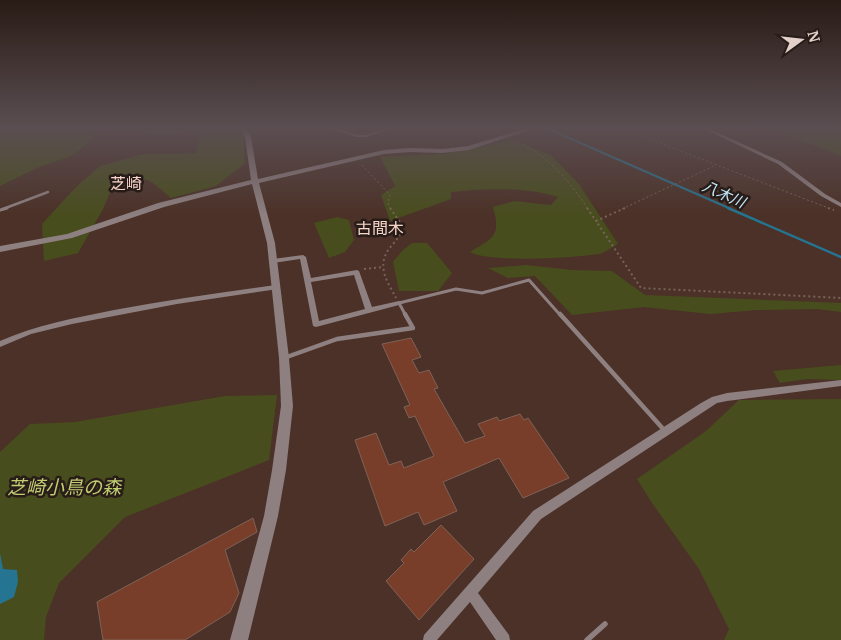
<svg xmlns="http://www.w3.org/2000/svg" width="841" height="640" font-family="Merriweather,'Noto Sans JP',serif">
<rect width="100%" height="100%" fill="#4b3127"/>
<g fill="#484d1d">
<path d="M 0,127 L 235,127 L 243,132 L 245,163 L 216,186 L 171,198 C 148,178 144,173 114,183 L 103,209 L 78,253 L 44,261 L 42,224 L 76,187 L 100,166 L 144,154 L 196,153 L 201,133 L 189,132 L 165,135 L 97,127 L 87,131 L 93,138 L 74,155 L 39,167 L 0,186 Z"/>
<path d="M 773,127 L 841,127 L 841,156 L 783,133 Z"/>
<path d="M 512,140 L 551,155 L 579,184 L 618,244 C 612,247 605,253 598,254 C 573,258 491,263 470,252 C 494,238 501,235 493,207 L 514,201 L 551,205 L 558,197 C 525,187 485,188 451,192 L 451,199 L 390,221 L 381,195 L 395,186 L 380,157 L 446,154 Z"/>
<path d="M 337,217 L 349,220 L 354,240 L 345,252 L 329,258 L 314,223 Z"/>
<path d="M 412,243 L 427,243 L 452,273 L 438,291 L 399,291 L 393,262 L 402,251 Z"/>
<path d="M 526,265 L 572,270 L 612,271 L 645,295 L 841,303 L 841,312 L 817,309 L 757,310 L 710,314 L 644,307 L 572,315 L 535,276 L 508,278 L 488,268 Z"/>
<path d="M 841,365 L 841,380 L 807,379 L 780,383 L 773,371 Z"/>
<path d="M 277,395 L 269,460 L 125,517 L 59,583 L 46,617 L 44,640 L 0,640 L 0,452 L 30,424 L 75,422 L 225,396 Z"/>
<path d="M 841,399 L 841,640 L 724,640 L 729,629 L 699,569 L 652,503 L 637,479 L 706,431 L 739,400 Z"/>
</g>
<path fill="#257491" d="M 0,553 L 3,569 L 17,570 L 18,582 L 14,597 L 0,604 Z"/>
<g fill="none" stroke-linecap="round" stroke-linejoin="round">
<path stroke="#257491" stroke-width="2" d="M 544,127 L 731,209"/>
<path stroke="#257491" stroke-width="2.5" d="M 728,208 L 841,257"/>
</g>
<g fill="#783e29" stroke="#7f6257">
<path d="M 411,338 L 421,357 L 412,360 L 419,373 L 429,370 L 438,388 L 434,389 L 465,443 L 485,436 L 478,424 L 497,417 L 499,421 L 520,414 L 524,420 L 528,418 L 569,478 L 523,498 L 499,458 L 443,482 L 457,511 L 424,525 L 418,512 L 385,526 L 355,440 L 376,433 L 389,465 L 401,461 L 404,468 L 434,456 L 415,416 L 409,418 L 404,407 L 410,405 L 382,344 Z"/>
<path d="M 253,518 L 257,532 L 225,550 L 239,593 L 230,612 L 185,640 L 103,640 L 97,602 Z"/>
<path d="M 441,525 L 474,559 L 419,620 L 386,581 L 404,563 L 401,560 L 411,549 L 414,552 Z"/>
</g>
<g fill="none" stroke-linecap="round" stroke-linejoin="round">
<g stroke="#796259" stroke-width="1" stroke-dasharray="2 2.5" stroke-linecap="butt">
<path d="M 618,127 L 831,209"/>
<path d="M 515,140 C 548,156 568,179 588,209"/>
<path d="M 362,165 L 390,195 L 388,203 L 391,209"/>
<path d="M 622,209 L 716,165"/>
</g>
<g stroke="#796259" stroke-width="2" stroke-dasharray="2 3" stroke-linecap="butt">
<path d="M 390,208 L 402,225 C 402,244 379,247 384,272 C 386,281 392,290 396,298"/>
<path d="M 587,208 L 596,221"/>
<path d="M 625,208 L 596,221 L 641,288 L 841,298"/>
<path d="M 828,208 L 834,210"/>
<path d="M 364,269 L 384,267"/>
</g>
<path stroke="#8e7f80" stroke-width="2.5" d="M 3,209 L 48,192"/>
<g stroke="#8e7f80" stroke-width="3">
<path d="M 0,210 L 7,208"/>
<path d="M 406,316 L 399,303 L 456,289 L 482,293 L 529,280 L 561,316"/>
</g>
<g stroke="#8e7f80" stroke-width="4.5">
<path d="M 560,314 L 665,431"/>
<path d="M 284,358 L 337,339 L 413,328 L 405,314"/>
</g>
<path stroke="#8e7f80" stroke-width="5.5" d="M 587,640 L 605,624"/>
<g fill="#8e7f80" fill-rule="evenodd">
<path d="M 274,127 L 279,127 L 274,129 L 272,128 Z"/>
<path d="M 325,127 C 338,126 352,136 365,135 C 376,133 386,126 397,127 L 366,137 L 357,137 Z"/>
<path d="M 700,127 L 705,127 L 782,162 L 825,194 L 841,203 L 841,207 L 821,196 L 778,164 Z"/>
<path d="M 303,255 L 306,257 L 311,278 L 357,270 L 359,271 L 372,307 L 399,301 L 403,303 L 399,305 L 316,327 L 313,326 L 300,259 L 273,263 L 270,261 L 273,259 ZM 354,275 L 365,309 L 319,321 L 311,282 Z"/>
<path d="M 276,285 L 279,287 L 278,289 L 177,304 L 72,324 L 31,334 L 0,347 L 0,341 C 36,325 75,318 114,310 C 168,300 222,292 276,285 Z"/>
<path d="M 841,380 L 841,386 L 727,401 L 717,403 L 541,519 L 478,593 L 509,635 L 510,640 L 496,640 L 470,602 L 437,640 L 423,640 L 424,635 L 533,511 L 701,403 L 712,397 L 727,393 Z"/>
</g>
<path fill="#8e7f80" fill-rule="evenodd" d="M 240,127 L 246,127 L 251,137 L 258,179 L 384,150 L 410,148 L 443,149 L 468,146 L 531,127 L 539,127 L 469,150 L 443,153 L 410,152 L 384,154 L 259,183 L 275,243 L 289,358 L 293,406 L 286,470 L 278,516 L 248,640 L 230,640 L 264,516 L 272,470 L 281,406 L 279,358 L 267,243 L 252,184 L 164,207 L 72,238 L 0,252 L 0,246 L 67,234 L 158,203 L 251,180 L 245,137 Z"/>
</g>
<linearGradient id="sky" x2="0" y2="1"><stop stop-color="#291b15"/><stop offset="0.59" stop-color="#5b4e52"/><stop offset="1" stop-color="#5b4e52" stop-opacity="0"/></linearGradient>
<rect width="841" height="216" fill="url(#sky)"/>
<g text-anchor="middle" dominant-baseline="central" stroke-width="5" stroke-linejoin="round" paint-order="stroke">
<g font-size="15" font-style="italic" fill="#c1e8f9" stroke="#281c18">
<text transform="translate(724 194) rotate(24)">八木川</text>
</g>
<g font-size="16" fill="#f7d5c9" stroke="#281c18">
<text x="126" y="183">芝崎</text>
<text x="380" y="228">古間木</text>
</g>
<g font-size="19" font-style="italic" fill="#c1cd71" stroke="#281c18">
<text x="64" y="487">芝崎小鳥の森</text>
</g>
</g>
<g transform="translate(801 40) rotate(75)" stroke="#281c18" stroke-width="4" paint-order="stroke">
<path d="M0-4L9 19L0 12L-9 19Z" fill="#e2d1cb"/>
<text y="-8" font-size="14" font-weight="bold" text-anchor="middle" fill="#e2d1cb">N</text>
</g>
</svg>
